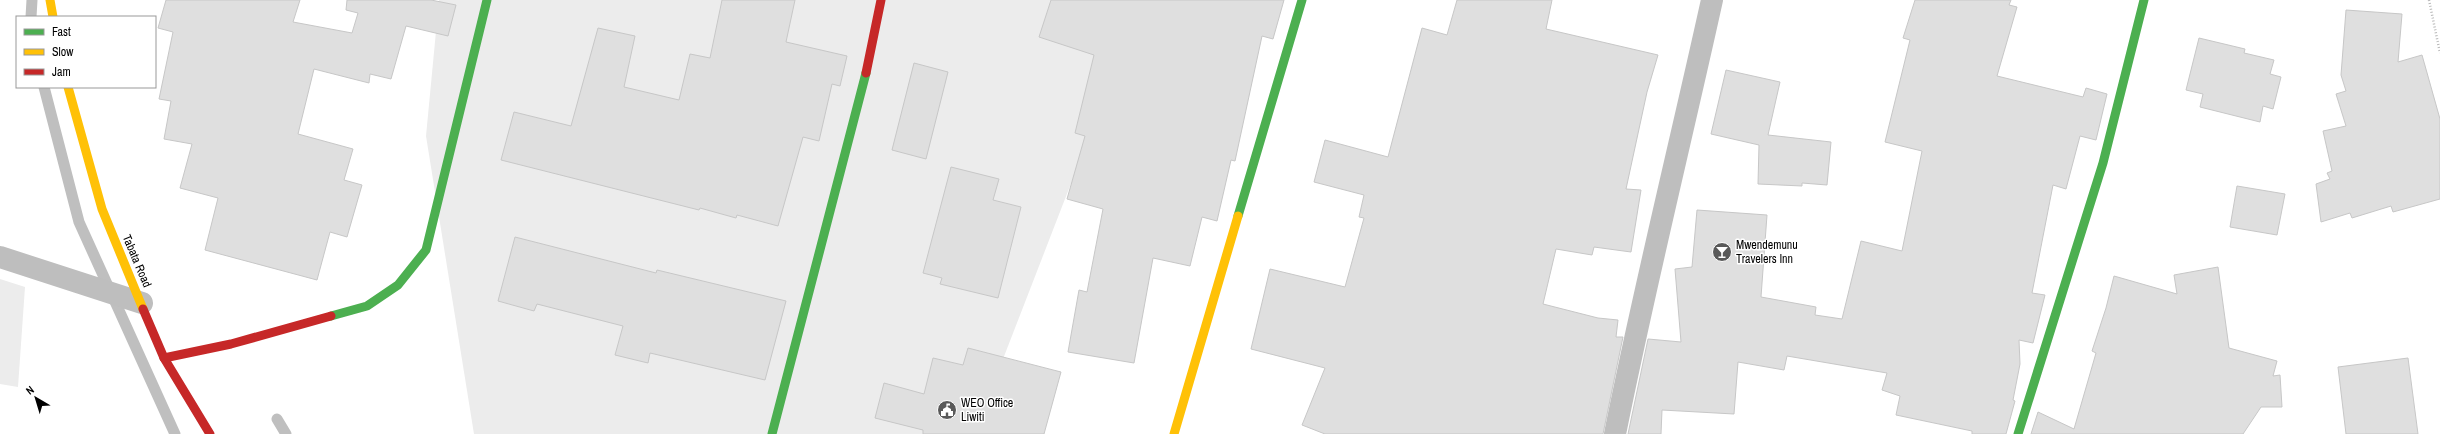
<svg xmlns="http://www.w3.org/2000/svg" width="2440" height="434" font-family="'Archivo Narrow',sans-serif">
<rect width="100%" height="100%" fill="#fff"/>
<g fill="#ececec">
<path d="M 439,0 L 1142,0 L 974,434 L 474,434 L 426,136 Z"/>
<path d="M 0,279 L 25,287 L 18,387 L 0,384 Z"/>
</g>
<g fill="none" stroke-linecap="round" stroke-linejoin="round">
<g stroke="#bfbfbf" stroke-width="11">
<path d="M 31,17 L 32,0"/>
<path d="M 44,87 L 79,222 L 175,434"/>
<path d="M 277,419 L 286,434"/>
</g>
</g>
<g fill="#dfdfdf" stroke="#c7c7c7">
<path d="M 166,0 L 300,0 L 293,22 L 352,33 L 358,13 L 346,10 L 347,0 L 431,0 L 456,5 L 448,36 L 406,26 L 391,79 L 370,74 L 369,83 L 314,69 L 298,134 L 353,149 L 344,180 L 362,185 L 347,237 L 330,232 L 317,280 L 205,250 L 218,198 L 180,188 L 192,144 L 164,139 L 171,101 L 159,99 L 173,32 L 158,28 Z"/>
<path d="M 722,0 L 795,0 L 786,42 L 847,56 L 840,86 L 832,84 L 819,141 L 803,137 L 778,226 L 737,215 L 736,218 L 700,208 L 699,210 L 501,160 L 514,112 L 571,126 L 598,28 L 635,36 L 624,87 L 679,100 L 690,54 L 710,58 Z"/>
<path d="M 1051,0 L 1284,0 L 1273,39 L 1262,36 L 1235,161 L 1231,160 L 1217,221 L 1202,217 L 1190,266 L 1153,258 L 1134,363 L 1068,352 L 1079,290 L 1087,292 L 1103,209 L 1067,199 L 1085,136 L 1075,133 L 1094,55 L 1039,37 Z"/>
<path d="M 1457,0 L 1552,0 L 1546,29 L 1658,55 L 1647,92 L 1626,189 L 1641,190 L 1631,252 L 1594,247 L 1592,255 L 1556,249 L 1543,304 L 1598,318 L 1618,320 L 1616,337 L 1623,337 L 1603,434 L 1325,434 L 1302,425 L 1325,368 L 1251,349 L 1270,269 L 1345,287 L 1364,218 L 1359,217 L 1364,195 L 1314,182 L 1325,140 L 1388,157 L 1422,28 L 1447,35 Z"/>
<path d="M 1915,0 L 2011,0 L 2009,5 L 2017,7 L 1997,76 L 2083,97 L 2086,88 L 2107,94 L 2096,140 L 2080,136 L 2066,189 L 2053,185 L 2032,293 L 2045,295 L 2033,343 L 2019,340 L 2020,364 L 2013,400 L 2015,401 L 2006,434 L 1972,434 L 1972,431 L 1896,415 L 1900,396 L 1882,390 L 1887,373 L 1787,356 L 1784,370 L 1738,362 L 1734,414 L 1662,410 L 1661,434 L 1628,434 L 1648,339 L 1681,342 L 1675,269 L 1692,267 L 1697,210 L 1767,215 L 1761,297 L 1816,307 L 1815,315 L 1842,319 L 1861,241 L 1902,251 L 1922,151 L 1885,142 L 1910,40 L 1903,38 Z"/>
<path d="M 2346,10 L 2402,14 L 2398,62 L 2422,55 L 2440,119 L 2440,199 L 2393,212 L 2391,206 L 2352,218 L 2350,213 L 2321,222 L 2316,184 L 2330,179 L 2327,173 L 2332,171 L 2323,131 L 2346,126 L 2336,94 L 2346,91 L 2341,75 Z"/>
<path d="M 2199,38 L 2245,49 L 2244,53 L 2274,60 L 2270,74 L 2281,77 L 2273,109 L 2263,106 L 2260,122 L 2200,107 L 2203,94 L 2186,90 Z"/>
<path d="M 914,63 L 948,72 L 926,159 L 892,150 Z"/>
<path d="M 1726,70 L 1780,82 L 1768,135 L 1831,142 L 1827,185 L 1802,183 L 1802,186 L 1758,184 L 1759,145 L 1711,134 Z"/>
<path d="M 951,167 L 999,179 L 993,200 L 1021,207 L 998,298 L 940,284 L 942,278 L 923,273 Z"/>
<path d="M 2237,186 L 2285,194 L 2277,235 L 2230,227 Z"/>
<path d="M 515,237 L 656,273 L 657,270 L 786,301 L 765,380 L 650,353 L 648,363 L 615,355 L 623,326 L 537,304 L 534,311 L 498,301 Z"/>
<path d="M 2218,267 L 2229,348 L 2277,361 L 2273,376 L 2280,375 L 2282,407 L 2261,407 L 2243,434 L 2031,434 L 2038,412 L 2074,429 L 2096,353 L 2092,351 L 2106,308 L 2114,276 L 2177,294 L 2174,275 Z"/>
<path d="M 968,348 L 1061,372 L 1044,434 L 923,434 L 923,430 L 875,418 L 884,383 L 924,394 L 933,358 L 963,365 Z"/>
<path d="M 2408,358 L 2418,434 L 2346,434 L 2338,367 Z"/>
</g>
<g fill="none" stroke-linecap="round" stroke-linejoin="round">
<path stroke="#b9b9b9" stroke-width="2.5" stroke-dasharray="1 2" stroke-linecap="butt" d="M 2429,0 L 2440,53"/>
<g stroke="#bebebe" stroke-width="22">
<path d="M 0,257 L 142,303"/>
<path d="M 1615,434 C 1644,289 1680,145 1712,0"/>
</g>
<g stroke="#4caf50" stroke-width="9">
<path d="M 1238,216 L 1302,0"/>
<path d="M 331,316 L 367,306 L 398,285 L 426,250 L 487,0"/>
<path d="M 772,434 L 866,73"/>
<path d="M 2018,434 L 2103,163 L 2144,0"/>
</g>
<g stroke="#ffc107" stroke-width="9">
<path d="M 50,0 L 53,17"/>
<path d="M 68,87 L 102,209 L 143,309"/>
<path d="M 1174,434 L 1238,216"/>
</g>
<g stroke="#c62828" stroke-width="9">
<path d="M 866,73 L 881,0"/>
<path d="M 143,309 L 164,358 L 210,434"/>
<path d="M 164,358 L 231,344 L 331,316"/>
</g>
</g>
<defs>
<g id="bar-disc" transform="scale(1)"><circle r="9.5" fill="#595959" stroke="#fff"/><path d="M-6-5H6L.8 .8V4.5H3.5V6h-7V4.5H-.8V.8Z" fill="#fff"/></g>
<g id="civic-disc" transform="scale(1)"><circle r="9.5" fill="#595959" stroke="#fff"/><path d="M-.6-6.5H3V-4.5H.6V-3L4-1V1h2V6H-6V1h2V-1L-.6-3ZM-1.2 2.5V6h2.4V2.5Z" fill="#fff"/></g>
</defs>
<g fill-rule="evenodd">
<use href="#bar-disc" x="1722" y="252"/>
<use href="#civic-disc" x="947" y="410"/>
</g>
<g text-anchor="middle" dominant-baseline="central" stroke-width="3" stroke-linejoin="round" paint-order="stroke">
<g font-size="12" fill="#000" stroke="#fff" text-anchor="start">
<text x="1736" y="245">Mwendemunu<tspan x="1736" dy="14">Travelers Inn</tspan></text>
<text x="961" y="403">WEO Office<tspan x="961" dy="14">Liwiti</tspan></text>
</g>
<g font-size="12" fill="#000" stroke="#fff">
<text transform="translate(137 261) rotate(67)">Tabata Road</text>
</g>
</g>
<rect x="16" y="16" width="140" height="72" fill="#ffffff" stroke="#999999"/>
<rect x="24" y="29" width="20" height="6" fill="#4caf50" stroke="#999999"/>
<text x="52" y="36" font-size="12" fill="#000000">Fast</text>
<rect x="24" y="49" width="20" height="6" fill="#ffc107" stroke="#999999"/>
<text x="52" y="56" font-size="12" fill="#000000">Slow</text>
<rect x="24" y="69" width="20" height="6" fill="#c62828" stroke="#999999"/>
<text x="52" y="76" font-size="12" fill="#000000">Jam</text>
<g transform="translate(36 398) rotate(322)" stroke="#ffffff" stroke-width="3" paint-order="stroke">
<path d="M0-3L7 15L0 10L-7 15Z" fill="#000000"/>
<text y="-6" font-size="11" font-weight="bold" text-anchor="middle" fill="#000000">N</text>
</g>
</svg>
